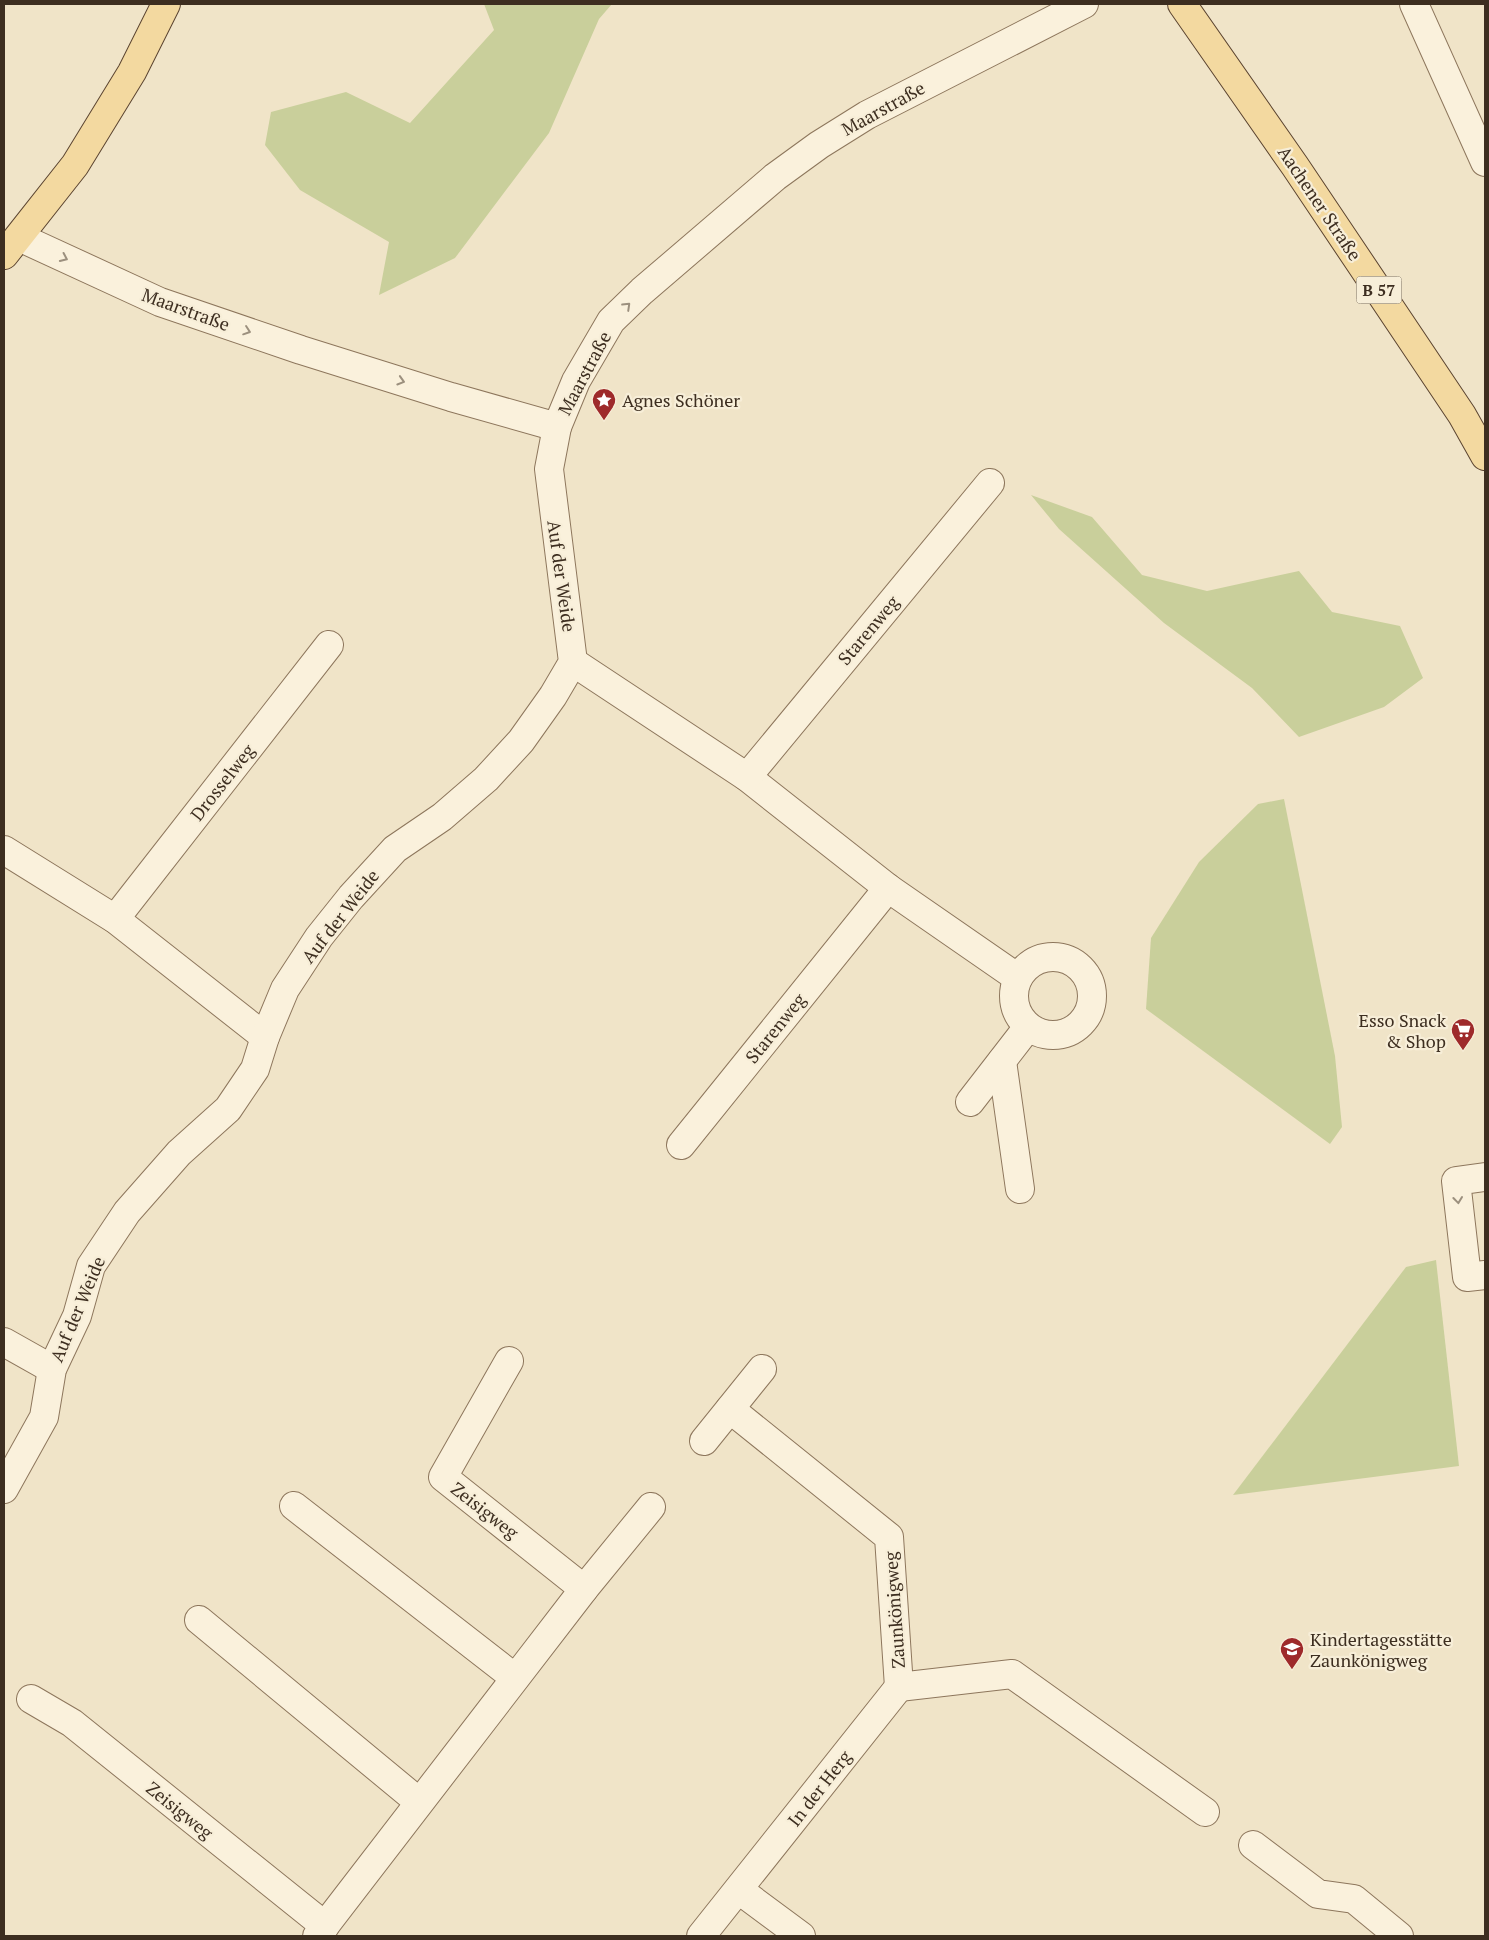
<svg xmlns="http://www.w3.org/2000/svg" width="1489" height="1940" font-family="'PT Serif',serif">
<rect width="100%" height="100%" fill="#f0e4c8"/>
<g fill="#c9cf9b">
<path d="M 484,4 L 612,4 L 599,19 L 549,133 L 455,258 L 379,295 L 389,242 L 300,190 L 265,145 L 271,112 L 346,92 L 410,123 L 494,30 Z"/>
<path d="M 1031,495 L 1092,517 L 1142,575 L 1207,591 L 1299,571 L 1332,612 L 1400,626 L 1423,678 L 1384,707 L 1299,737 L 1252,688 L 1164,623 L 1059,529 Z"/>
<path d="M 1284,799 L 1335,1056 L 1342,1127 L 1330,1144 L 1146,1009 L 1151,938 L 1199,862 L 1258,804 Z"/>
<path d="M 1436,1260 L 1459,1466 L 1233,1495 L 1406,1267 Z"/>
</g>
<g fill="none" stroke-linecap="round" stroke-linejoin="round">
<g stroke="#8d765c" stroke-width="30">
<g id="minor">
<path d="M 1414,4 L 1485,162"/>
<path d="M 19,237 L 160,302 L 301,350 L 451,397 L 557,427 L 576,381 L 611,321 L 642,291 L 775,177 L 819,145 L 867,115 L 1084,4"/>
<path d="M 573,662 L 747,777 L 888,888 L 1018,978"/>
<path d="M 747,777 L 990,483"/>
<path d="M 4,850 L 115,919 L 265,1037"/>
<path d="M 115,919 L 329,645"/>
<circle cx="1053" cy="996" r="39"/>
<path d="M 1002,1061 L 1020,1189"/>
<path d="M 970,1102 L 1028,1027"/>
<path d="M 681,1145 L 888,888"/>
<path d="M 1485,1177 L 1456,1181 L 1467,1277 L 1485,1275"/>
<path d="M 4,1342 L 52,1369"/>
<path d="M 509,1361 L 443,1477 L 584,1589"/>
<path d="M 730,1409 L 889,1537 L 899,1687 L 1012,1674 L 1205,1812"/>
<path d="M 704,1441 L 762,1369"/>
<path d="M 4,1489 L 44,1417 L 52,1369 L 77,1316 L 91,1266 L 127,1212 L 179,1153 L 228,1109 L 255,1069 L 265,1037 L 285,989 L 319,937 L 351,897 L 395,849 L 442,817 L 486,779 L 521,741 L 553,696 L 573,662 L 549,469 L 557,427"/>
<path d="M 294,1506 L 515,1678"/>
<path d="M 199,1620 L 419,1802"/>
<path d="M 31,1699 L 72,1723 L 325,1926"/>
<path d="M 1253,1845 L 1318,1894 L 1354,1899 L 1399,1936"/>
<path d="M 739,1890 L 801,1936"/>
<path d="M 317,1936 L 584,1589 L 651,1507"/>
<path d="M 701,1936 L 899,1687"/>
</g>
</g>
<g stroke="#5b4430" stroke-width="30">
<g id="major">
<path d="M 1182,4 L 1295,166 L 1462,415 L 1485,456"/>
<path d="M 4,255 L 75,165 L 132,72 L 166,4"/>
</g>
</g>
<use href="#minor" stroke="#faf1dc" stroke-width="28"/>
<use href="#major" stroke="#f3d9a0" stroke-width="28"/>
</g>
<defs><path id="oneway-chevron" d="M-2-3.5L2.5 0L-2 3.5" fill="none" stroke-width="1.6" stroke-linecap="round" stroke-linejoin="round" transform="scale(1.25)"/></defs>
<g stroke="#9c907e">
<use href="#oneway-chevron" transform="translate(64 258) rotate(25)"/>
<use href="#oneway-chevron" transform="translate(627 306) rotate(-44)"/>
<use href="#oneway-chevron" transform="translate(247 331) rotate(19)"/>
<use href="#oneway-chevron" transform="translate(401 381) rotate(17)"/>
<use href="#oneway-chevron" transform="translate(1458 1200) rotate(83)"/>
</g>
<defs>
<g id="sight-pin" transform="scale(1.25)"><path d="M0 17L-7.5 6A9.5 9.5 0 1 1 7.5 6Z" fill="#9e2a2b" stroke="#f7eed8"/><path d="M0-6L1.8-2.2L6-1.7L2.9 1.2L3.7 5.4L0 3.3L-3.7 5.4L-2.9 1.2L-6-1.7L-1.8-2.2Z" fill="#fff"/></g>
<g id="supermarket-pin" transform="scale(1.25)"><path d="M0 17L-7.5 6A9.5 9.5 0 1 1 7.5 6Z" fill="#9e2a2b" stroke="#f7eed8"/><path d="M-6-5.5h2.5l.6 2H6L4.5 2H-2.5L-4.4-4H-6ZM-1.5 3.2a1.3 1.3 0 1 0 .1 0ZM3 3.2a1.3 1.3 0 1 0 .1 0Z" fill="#fff"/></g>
<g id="school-pin" transform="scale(1.25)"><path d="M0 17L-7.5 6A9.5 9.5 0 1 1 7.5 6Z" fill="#9e2a2b" stroke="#f7eed8"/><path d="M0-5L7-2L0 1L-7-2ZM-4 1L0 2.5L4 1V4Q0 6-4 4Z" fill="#fff"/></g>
</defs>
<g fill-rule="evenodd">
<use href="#sight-pin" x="604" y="400"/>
<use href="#supermarket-pin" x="1463" y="1030"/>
<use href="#school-pin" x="1292" y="1649"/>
</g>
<g text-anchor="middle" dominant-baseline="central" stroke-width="4.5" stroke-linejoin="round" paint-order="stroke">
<rect fill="#f7eed8" stroke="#756857" stroke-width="1" x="1356.5" y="276.5" width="45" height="27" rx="4"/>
<g font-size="16" font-weight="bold" fill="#3d2e20">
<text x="1379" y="290">B 57</text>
</g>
<g font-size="18" fill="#3d2e20" stroke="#f7eed8">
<text transform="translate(883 108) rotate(-29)">Maarstraße</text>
<text transform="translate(1320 203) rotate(56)">Aachener Straße</text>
<text transform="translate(186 309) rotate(20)">Maarstraße</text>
<text transform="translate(584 373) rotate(-62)">Maarstraße</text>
<text transform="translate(562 576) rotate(82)">Auf der Weide</text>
<text transform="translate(868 630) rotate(-50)">Starenweg</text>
<text transform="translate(222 782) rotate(-52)">Drosselweg</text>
<text transform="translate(340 916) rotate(-52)">Auf der Weide</text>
<text transform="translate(775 1028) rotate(-51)">Starenweg</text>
<text transform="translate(77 1309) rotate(-67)">Auf der Weide</text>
<text transform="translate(485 1510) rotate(38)">Zeisigweg</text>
<text transform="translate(894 1610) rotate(-94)">Zaunkönigweg</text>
<text transform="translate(819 1788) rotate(-52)">In der Herg</text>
<text transform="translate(180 1810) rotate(39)">Zeisigweg</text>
</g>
<g font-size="18" fill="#3d2e20" stroke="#f7eed8" text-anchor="start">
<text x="622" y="400">Agnes Schöner</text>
<text x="1446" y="1020" text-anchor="end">Esso Snack<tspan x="1446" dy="21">&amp; Shop</tspan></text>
<text x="1310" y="1639">Kindertagesstätte<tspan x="1310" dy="21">Zaunkönigweg</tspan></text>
</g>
</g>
<rect width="1489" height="1940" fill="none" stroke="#3d2e20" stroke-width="10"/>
</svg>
